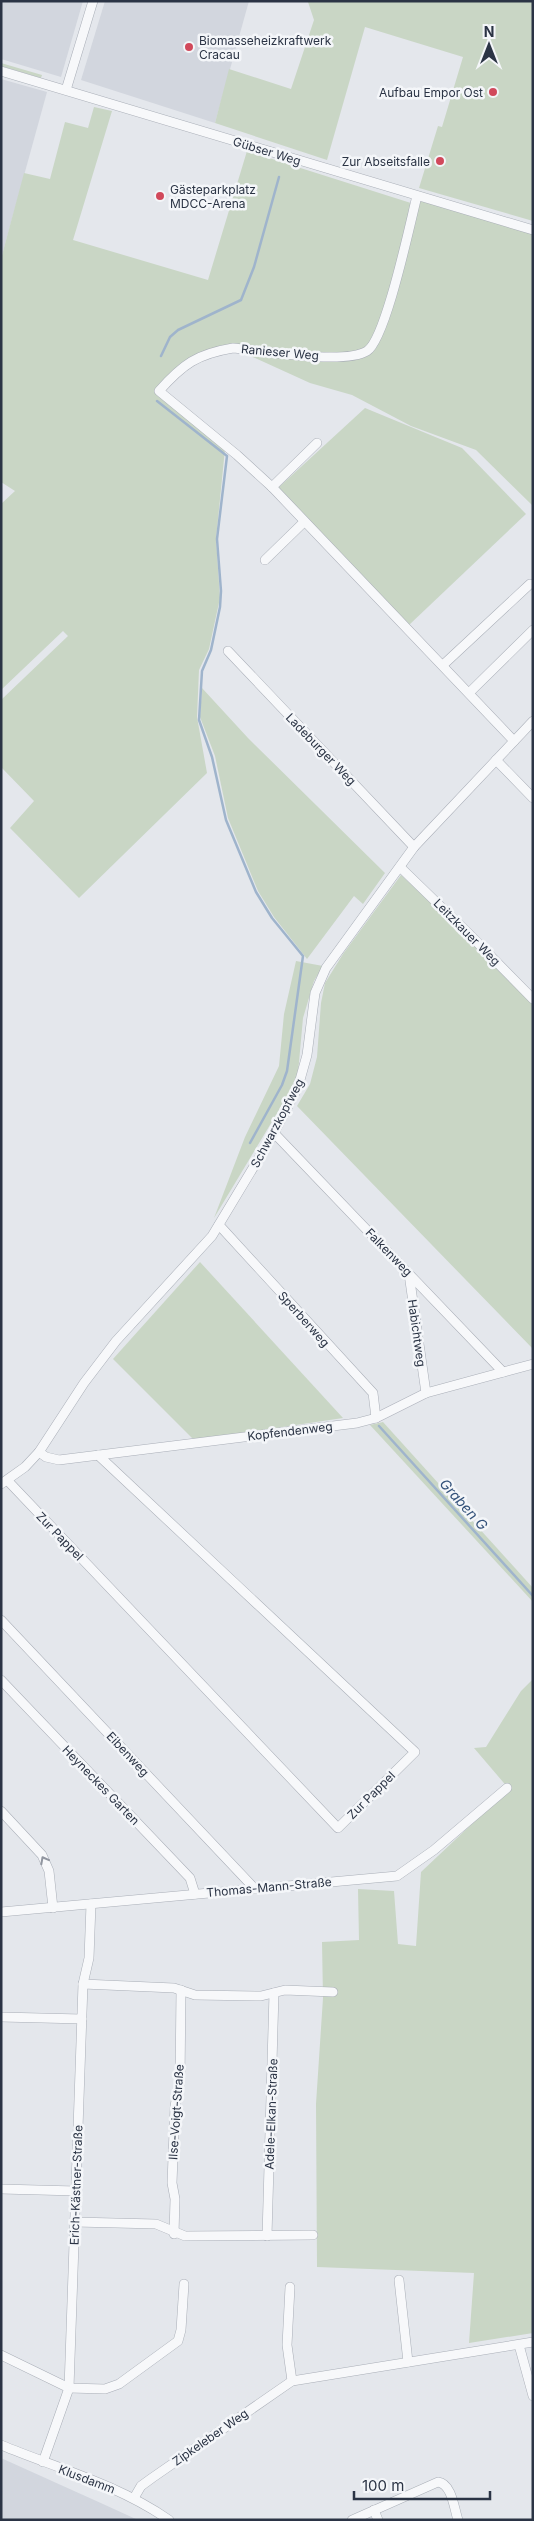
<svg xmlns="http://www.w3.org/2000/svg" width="534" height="2521" font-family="Inter,sans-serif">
<rect width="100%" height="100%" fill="#e4e7ec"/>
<g fill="#d2d6de">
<path d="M 1,1 L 83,1 L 61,77 L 1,59 Z"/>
<path d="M 105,1 L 249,1 L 215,123 L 81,80 Z"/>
<path d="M 1,79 L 47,92 L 1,259 Z"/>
<path d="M 1,2458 L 103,2504 L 138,2520 L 1,2520 Z"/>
</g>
<g fill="#c9d6c5">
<path d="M 310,1 L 533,1 L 533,221 L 419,188 L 438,126 L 442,127 L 463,57 L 365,27 L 327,160 L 215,123 L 229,69 L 291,89 L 314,20 L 308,2 Z"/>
<path d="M 1,63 L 42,75 L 41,78 L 1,66 Z"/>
<path d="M 94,107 L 112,111 L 73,240 L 208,280 L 247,151 L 414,204 L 417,196 L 533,230 L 533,506 L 476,450 L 411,426 L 352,395 L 310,383 L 233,348 L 202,355 L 160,391 L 225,449 L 216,539 L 220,598 L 209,649 L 199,670 L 197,717 L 207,773 L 79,898 L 10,828 L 34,801 L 1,767 L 1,700 L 68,636 L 63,631 L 1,690 L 1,504 L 15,491 L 1,482 L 1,259 L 24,173 L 50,179 L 65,122 L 88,128 Z"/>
<path d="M 365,408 L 462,448 L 526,514 L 409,625 L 278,488 Z"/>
<path d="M 202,688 L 248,738 L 385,873 L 363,904 L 354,896 L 307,959 L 274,917 L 258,891 L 228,818 L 215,756 L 200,717 Z"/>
<path d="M 401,875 L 464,934 L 533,1005 L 533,1349 L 297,1106 L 310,1084 L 317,1057 L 321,1003 L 325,983 L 343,954 Z"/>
<path d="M 296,961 L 323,966 L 314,981 L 303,1018 L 298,1073 L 288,1095 L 214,1218 L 245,1137 L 279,1066 L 284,1014 Z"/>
<path d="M 200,1262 L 343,1418 L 194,1440 L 113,1359 Z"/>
<path d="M 383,1422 L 533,1588 L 533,1602 L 370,1425 Z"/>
<path d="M 533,1679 L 533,2333 L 469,2343 L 474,2273 L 317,2267 L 316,2104 L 323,1998 L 322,1942 L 359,1940 L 358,1889 L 394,1891 L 398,1944 L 416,1946 L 421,1872 L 509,1789 L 474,1748 L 486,1747 L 521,1691 Z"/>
</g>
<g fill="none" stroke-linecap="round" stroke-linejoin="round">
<g stroke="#9fb4cc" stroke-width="2.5">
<path d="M 161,356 L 170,337 L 178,330 L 241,300 L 254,267 L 279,177"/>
<path d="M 157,401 L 227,456 L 217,539 L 221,591 L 220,607 L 211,650 L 202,671 L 199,720 L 212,757 L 226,820 L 256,892 L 272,918 L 303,956 L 287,1071 L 282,1085 L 250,1143"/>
<path d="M 379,1426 L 533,1596"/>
</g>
<g stroke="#a9aeb7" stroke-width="10">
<g id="minor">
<path d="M 1,71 L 533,230"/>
<path d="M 66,90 L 93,1"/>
<path d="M 417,196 C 410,223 386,339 367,351 C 345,365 262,351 233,348 C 197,354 183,364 159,391 L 237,455 L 272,487 L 514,741"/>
<path d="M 272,487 L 317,443"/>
<path d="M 265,560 L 304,522"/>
<path d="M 228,651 L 414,847"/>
<path d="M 443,665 L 530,584"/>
<path d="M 470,692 L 533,630"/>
<path d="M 496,760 L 533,798"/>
<path d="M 400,867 L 467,932 L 533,999"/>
<path d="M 274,1133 L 503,1372"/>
<path d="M 219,1225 L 373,1393 L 376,1418"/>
<path d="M 409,1274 L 426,1393"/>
<path d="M 39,1452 L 46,1457 L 59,1460 L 357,1423 L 376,1418 L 426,1393 L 533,1364"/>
<path d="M 8,1481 L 338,1828 L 415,1752 L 98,1455"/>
<path d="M 1,1484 L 25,1467 L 39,1452 L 84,1383 L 116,1341 L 212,1236 L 274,1133 L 298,1087 L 307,1055 L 315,993 L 326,968 L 414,847 L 533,721"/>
<path d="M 1,1620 L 255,1889"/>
<path d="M 1,1680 L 190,1878 L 195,1894"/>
<path d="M 1,1811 L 42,1855 L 49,1871 L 53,1908"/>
<path d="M 1,1912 L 397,1876 L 434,1850 L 507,1788"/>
<path d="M 83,1984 L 174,1988 L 195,1995 L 261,1996 L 285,1990 L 333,1992"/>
<path d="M 1,2017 L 82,2019"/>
<path d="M 1,2189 L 76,2191"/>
<path d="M 75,2222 L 156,2224 L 185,2236 L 313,2235"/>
<path d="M 174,2234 L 175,2199 L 172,2183 L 175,2106 L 180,2081 L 181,1990"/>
<path d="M 267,2236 L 274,1993"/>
<path d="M 399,2280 L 408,2362"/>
<path d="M 290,2287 L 287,2345 L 292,2381"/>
<path d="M 519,2345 L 533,2396"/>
<path d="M 1,2355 L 69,2388 L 105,2389 L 119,2384 L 178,2341 L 181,2330 L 184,2284"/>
<path d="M 1,2445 C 57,2468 119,2485 169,2520"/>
<path d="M 43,2462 L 69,2388 L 83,1984 L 89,1958 L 91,1904"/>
<path d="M 134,2498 L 141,2486 L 152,2478 L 292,2381 L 533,2342"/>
<path d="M 374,2510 L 378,2520"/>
<path d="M 352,2520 L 438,2482 C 452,2484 454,2508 458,2520"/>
</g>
</g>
<use href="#minor" stroke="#f7f8fa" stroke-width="9"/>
</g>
<defs><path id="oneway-chevron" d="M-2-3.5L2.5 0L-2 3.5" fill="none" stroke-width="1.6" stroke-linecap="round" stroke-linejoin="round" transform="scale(1.25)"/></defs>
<use stroke="#9196a0" href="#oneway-chevron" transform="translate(44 1860) rotate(-118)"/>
<g fill="#d1495b" stroke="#f4f6f9" stroke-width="2">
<circle cx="189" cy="47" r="5"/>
<circle cx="493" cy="92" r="5"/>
<circle cx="440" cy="161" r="5"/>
<circle cx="160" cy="196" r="5"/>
</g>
<g text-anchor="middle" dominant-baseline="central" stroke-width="5" stroke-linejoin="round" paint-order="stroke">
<g font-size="12" fill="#2b3445" stroke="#f4f6f9" text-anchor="start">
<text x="199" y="40">Biomasseheizkraftwerk<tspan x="199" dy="14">Cracau</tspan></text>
<text x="483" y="92" text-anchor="end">Aufbau Empor Ost</text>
<text x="430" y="161" text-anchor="end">Zur Abseitsfalle</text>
<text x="170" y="189">Gästeparkplatz<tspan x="170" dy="14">MDCC-Arena</tspan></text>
</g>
<g font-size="12" fill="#2b3445" stroke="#f4f6f9">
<text transform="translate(267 151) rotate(17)">Gübser Weg</text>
<text transform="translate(280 352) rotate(5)">Ranieser Weg</text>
<text transform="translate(321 749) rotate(46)">Ladeburger Weg</text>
<text transform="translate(467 932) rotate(45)">Leitzkauer Weg</text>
<text transform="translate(277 1123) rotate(-62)">Schwarzkopfweg</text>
<text transform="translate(389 1252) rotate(46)">Falkenweg</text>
<text transform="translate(304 1319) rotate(48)">Sperberweg</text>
<text transform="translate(417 1333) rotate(82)">Habichtweg</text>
<text transform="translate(290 1431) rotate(-7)">Kopfendenweg</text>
<text transform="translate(60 1536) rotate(46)">Zur Pappel</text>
<text transform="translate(128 1754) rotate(47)">Eibenweg</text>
<text transform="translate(101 1785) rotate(46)">Heyneckes Garten</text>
<text transform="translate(371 1795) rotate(-45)">Zur Pappel</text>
<text transform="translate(269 1887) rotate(-5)">Thomas-Mann-Straße</text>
<text transform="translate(176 2112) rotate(-86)">Ilse-Voigt-Straße</text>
<text transform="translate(271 2114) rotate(-88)">Adele-Elkan-Straße</text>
<text transform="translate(76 2185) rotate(-88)">Erich-Kästner-Straße</text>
<text transform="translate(210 2437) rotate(-35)">Zipkeleber Weg</text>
<text transform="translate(87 2479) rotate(21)">Klusdamm</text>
</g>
<g font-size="14" font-style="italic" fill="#34527a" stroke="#f4f6f9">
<text transform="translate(464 1504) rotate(48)">Graben G</text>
</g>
</g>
<rect width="534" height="2521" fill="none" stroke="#2b3445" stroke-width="5"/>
<g transform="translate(489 45)" stroke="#f4f6f9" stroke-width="4" paint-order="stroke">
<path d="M0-4L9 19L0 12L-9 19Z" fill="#2b3445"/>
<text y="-8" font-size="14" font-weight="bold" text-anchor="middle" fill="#2b3445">N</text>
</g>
<path d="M354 2491v8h136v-8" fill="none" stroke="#2b3445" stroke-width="2.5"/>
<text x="362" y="2491" font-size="15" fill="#2b3445" stroke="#f4f6f9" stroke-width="4" paint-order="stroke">100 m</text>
</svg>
